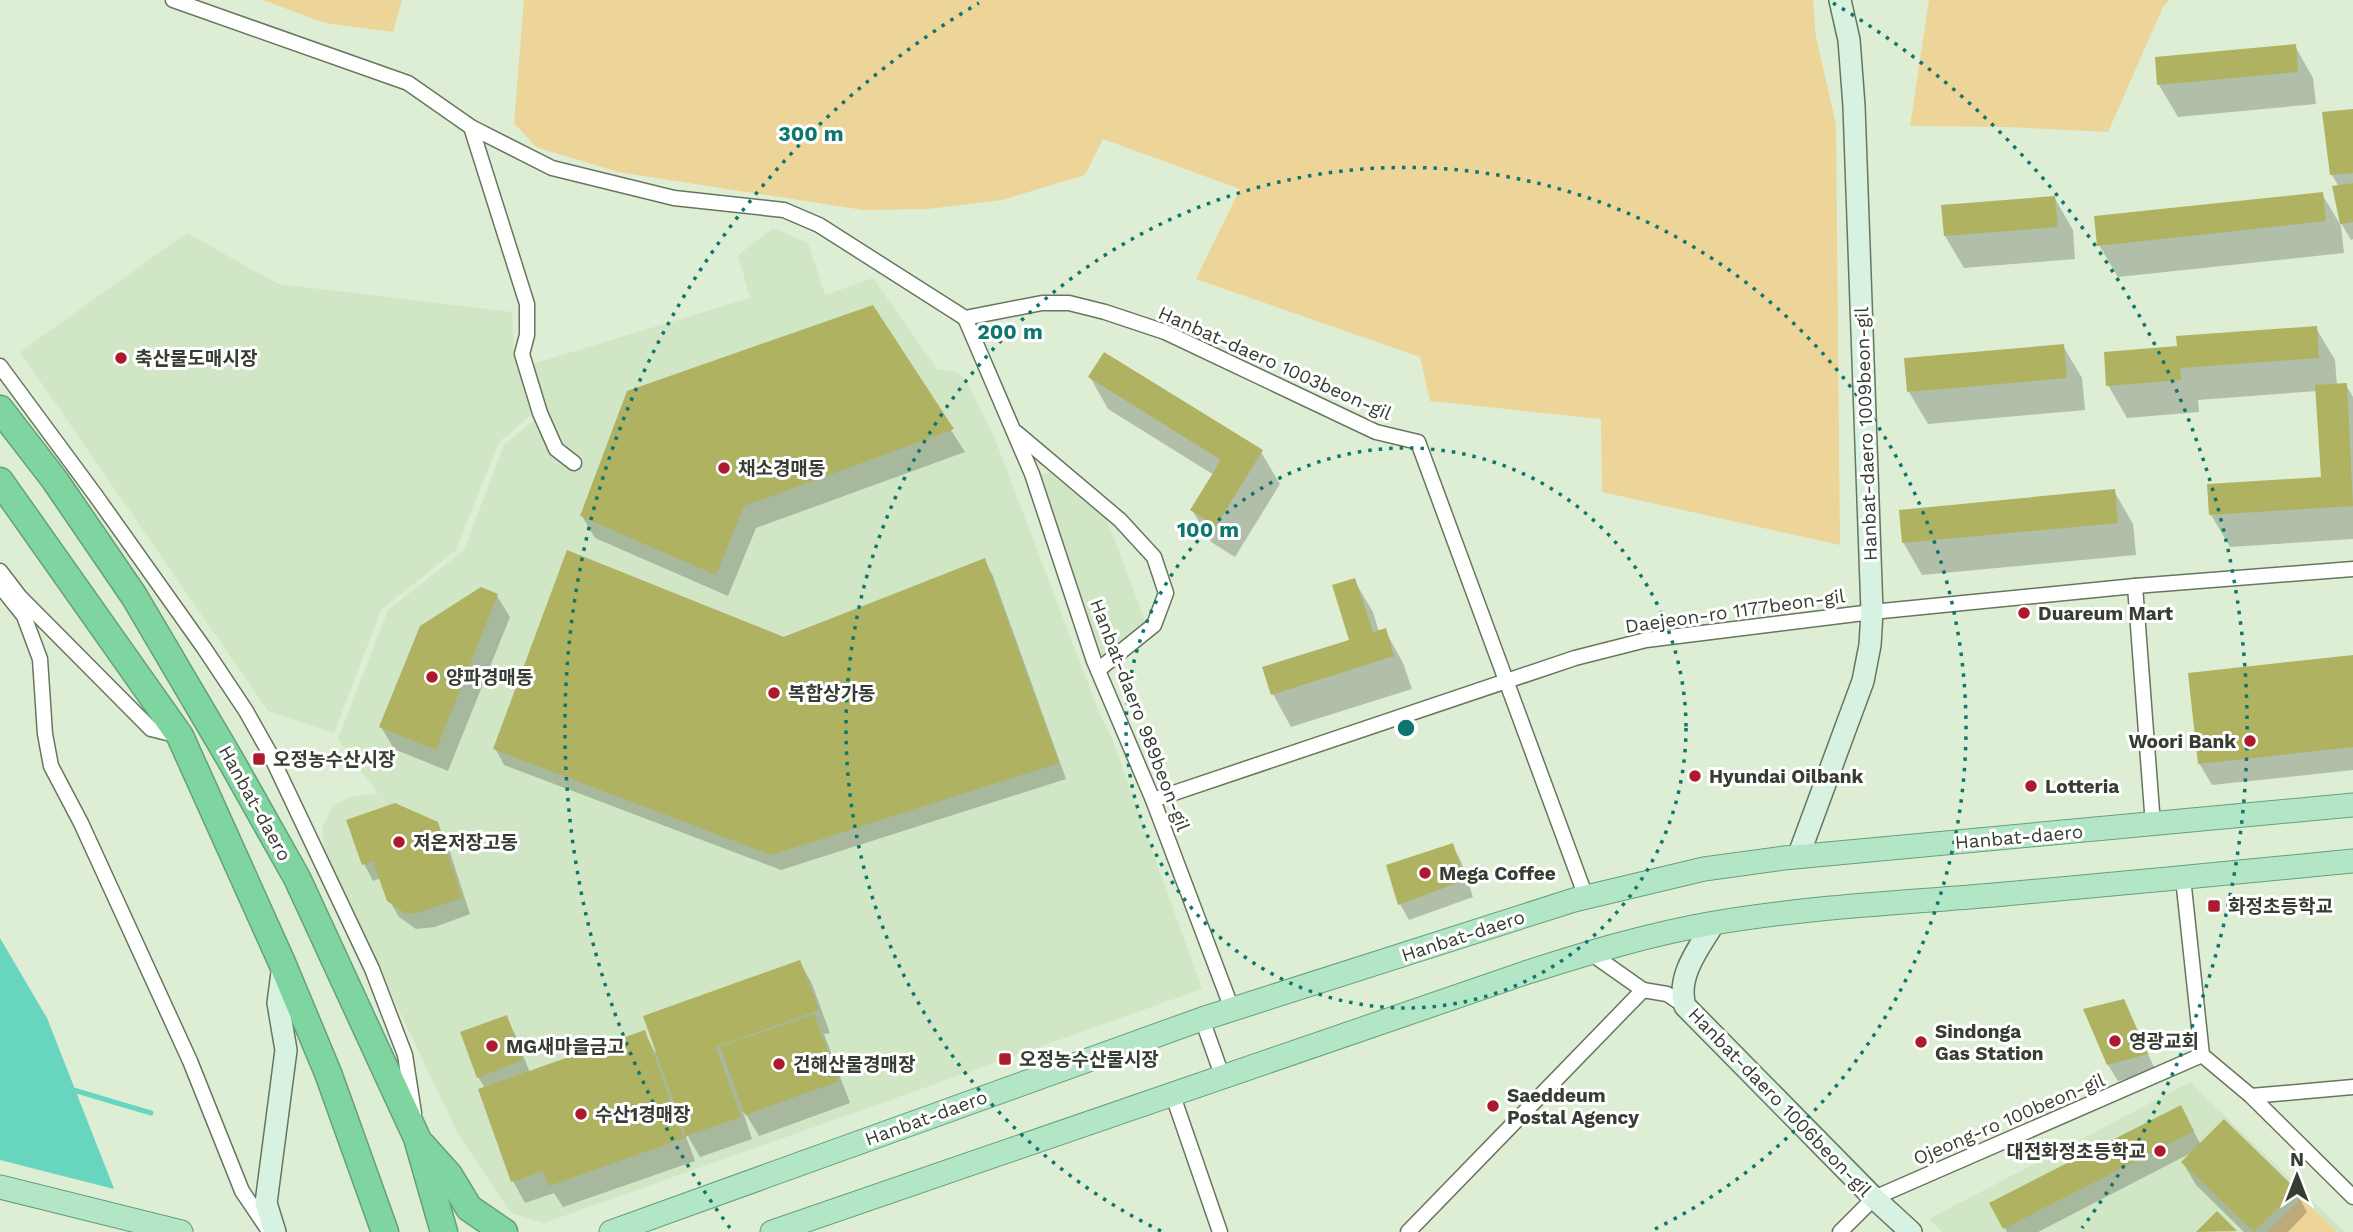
<svg xmlns="http://www.w3.org/2000/svg" width="2353" height="1232" font-family="'Work Sans','Noto Sans KR',sans-serif">
<rect width="100%" height="100%" fill="#deeed4"/>
<g fill="#d1e6c5">
<path d="M 773,228 L 808,243 L 825,295 L 873,278 L 937,369 L 956,372 L 966,380 L 995,439 L 1098,710 L 1113,741 L 1202,989 L 544,1223 L 511,1213 L 458,1134 L 325,855 L 322,827 L 333,806 L 353,796 L 378,794 L 338,739 L 388,610 L 464,550 L 504,445 L 547,409 L 532,364 L 750,298 L 738,255 Z"/>
<path d="M 187,233 L 278,284 L 512,312 L 514,355 L 531,415 L 499,442 L 456,550 L 381,610 L 334,733 L 268,711 L 20,352 Z"/>
<path d="M 1049,472 L 1107,520 L 1146,623 L 1103,659 L 1036,478 Z"/>
<path d="M 2190,1082 L 2345,1232 L 1942,1232 L 1929,1219 Z"/>
</g>
<g fill="#edd599">
<path d="M 263,0 L 402,0 L 393,32 L 325,23 Z"/>
<path d="M 524,0 L 1813,0 L 1816,37 L 1836,124 L 1840,545 L 1602,492 L 1601,419 L 1430,401 L 1420,357 L 1196,279 L 1240,189 L 1103,139 L 1085,175 L 1002,200 L 928,209 L 863,210 L 618,172 L 536,147 L 514,123 Z"/>
<path d="M 1929,0 L 2169,0 L 2163,7 L 2108,132 L 2006,127 L 1910,126 Z"/>
<path d="M 2302,1198 L 2337,1232 L 2267,1232 Z"/>
</g>
<path fill="#68d5bf" d="M 0,938 L 47,1018 L 131,1232 L 0,1232 Z"/>
<path fill="#deeed4" d="M 0,1160 L 118,1190 L 134,1232 L 0,1232 Z"/>
<g fill="#0003">
<path d="M 2295,46 L 2313,78 L 2316,104 L 2178,117 L 2159,85 Z"/>
<path d="M 2353,110 L 2353,239 L 2351,240 L 2341,223 L 2339,187 L 2332,175 Z"/>
<path d="M 2322,194 L 2341,226 L 2344,253 L 2118,277 L 2099,245 Z"/>
<path d="M 2054,197 L 2073,230 L 2075,259 L 1964,268 L 1945,236 Z"/>
<path d="M 872,307 L 965,452 L 756,528 L 728,596 L 595,538 L 582,516 Z"/>
<path d="M 2316,328 L 2335,360 L 2337,385 L 2346,385 L 2353,397 L 2353,539 L 2230,547 L 2211,515 L 2209,486 L 2323,478 L 2317,391 L 2198,400 L 2199,412 L 2127,418 L 2108,385 L 2178,348 Z"/>
<path d="M 2063,346 L 2082,378 L 2085,410 L 1928,424 L 1909,392 Z"/>
<path d="M 1090,377 L 1261,452 L 1280,484 L 1235,557 L 1211,542 L 1192,510 L 1214,475 L 1108,409 Z"/>
<path d="M 2114,491 L 2133,524 L 2136,555 L 1922,575 L 1903,542 Z"/>
<path d="M 984,560 L 993,576 L 1066,779 L 781,870 L 504,765 L 495,748 Z"/>
<path d="M 1354,580 L 1373,612 L 1379,632 L 1385,630 L 1403,663 L 1412,689 L 1291,727 L 1273,694 L 1351,641 Z"/>
<path d="M 497,596 L 510,617 L 448,771 L 394,749 L 381,727 Z"/>
<path d="M 2353,656 L 2353,770 L 2212,785 L 2199,763 Z"/>
<path d="M 348,821 L 437,823 L 446,840 L 470,914 L 435,927 L 416,929 L 399,917 L 389,900 L 381,878 L 373,881 L 364,864 Z"/>
<path d="M 1452,845 L 1461,861 L 1473,897 L 1409,920 L 1400,904 Z"/>
<path d="M 800,962 L 812,984 L 830,1033 L 824,1034 L 850,1103 L 759,1136 L 744,1111 L 743,1112 L 752,1139 L 700,1157 L 688,1136 L 686,1137 L 695,1161 L 563,1207 L 554,1193 L 525,1203 L 513,1181 L 485,1088 L 478,1077 L 506,1018 L 515,1034 L 530,1073 L 644,1032 L 655,1052 Z"/>
<path d="M 2123,1001 L 2156,1071 L 2118,1081 L 2108,1065 Z"/>
<path d="M 2224,1121 L 2295,1190 L 2307,1212 L 2288,1232 L 2244,1232 L 2196,1185 L 2183,1163 L 2191,1153 L 2038,1232 L 2007,1232 L 1992,1204 L 2189,1123 L 2201,1145 Z"/>
</g>
<g fill="none" stroke-linecap="round" stroke-linejoin="round">
<path stroke="#68d5bf" stroke-width="5" d="M 70,1089 L 151,1113"/>
</g>
<g fill="#afb361">
<path d="M 2296,44 L 2298,72 L 2157,85 L 2155,57 Z"/>
<path d="M 2353,109 L 2353,173 L 2330,175 L 2322,112 Z"/>
<path d="M 2353,183 L 2353,222 L 2340,224 L 2332,186 Z"/>
<path d="M 2323,192 L 2326,221 L 2097,246 L 2094,216 Z"/>
<path d="M 2055,196 L 2058,227 L 1944,236 L 1941,205 Z"/>
<path d="M 873,305 L 954,429 L 744,506 L 716,575 L 580,516 L 627,391 Z"/>
<path d="M 2317,326 L 2319,358 L 2180,368 L 2181,380 L 2106,386 L 2104,352 L 2177,346 L 2176,336 Z"/>
<path d="M 2064,344 L 2067,378 L 1907,392 L 1904,358 Z"/>
<path d="M 1104,352 L 1263,450 L 1216,526 L 1190,510 L 1221,460 L 1088,377 Z"/>
<path d="M 2347,383 L 2353,506 L 2209,515 L 2207,484 L 2321,477 L 2315,385 Z"/>
<path d="M 2115,489 L 2118,523 L 1902,543 L 1899,510 Z"/>
<path d="M 567,550 L 784,637 L 985,558 L 1059,763 L 771,855 L 493,749 Z"/>
<path d="M 1355,578 L 1373,632 L 1386,628 L 1394,656 L 1271,695 L 1262,667 L 1349,640 L 1332,585 Z"/>
<path d="M 481,587 L 498,594 L 436,750 L 379,727 L 420,626 Z"/>
<path d="M 2353,655 L 2353,747 L 2198,764 L 2188,673 Z"/>
<path d="M 395,803 L 438,822 L 462,898 L 413,914 L 405,913 L 387,901 L 373,861 L 362,865 L 346,820 Z"/>
<path d="M 1453,843 L 1465,880 L 1398,905 L 1386,865 Z"/>
<path d="M 800,960 L 819,1010 L 716,1047 L 741,1117 L 686,1136 L 643,1016 Z"/>
<path d="M 2124,999 L 2148,1054 L 2107,1065 L 2083,1009 Z"/>
<path d="M 814,1014 L 839,1081 L 745,1115 L 720,1047 Z"/>
<path d="M 507,1015 L 523,1060 L 477,1078 L 460,1032 Z"/>
<path d="M 645,1030 L 684,1138 L 549,1186 L 543,1171 L 511,1182 L 478,1089 Z"/>
<path d="M 2181,1105 L 2194,1131 L 2003,1229 L 1989,1203 Z"/>
<path d="M 2224,1119 L 2296,1189 L 2254,1232 L 2181,1162 Z"/>
<path d="M 2217,1211 L 2237,1231 L 2196,1232 Z"/>
</g>
<g fill="none" stroke-linecap="round" stroke-linejoin="round">
<g stroke="#67765f" stroke-width="17">
<g id="street">
<path d="M 173,0 L 408,83 L 471,127 L 552,168 L 674,198 L 784,210 L 819,225 L 965,318 L 1042,303 L 1069,303 L 1105,312 L 1165,332 L 1376,432 L 1418,442 L 1586,897"/>
<path d="M 471,127 L 527,304 L 527,335 L 522,354 L 540,413 L 556,449 L 574,463"/>
<path d="M 965,318 L 1032,474 L 1094,661 L 1153,800 L 1232,1009"/>
<path d="M 0,366 L 96,496 L 204,648 L 246,711 L 269,752 L 372,969 L 405,1055 L 414,1113"/>
<path d="M 1017,433 L 1120,520 L 1154,557 L 1166,593 L 1154,625 L 1098,670"/>
<path d="M 0,571 L 20,597 L 151,729 L 179,736"/>
<path d="M 0,586 L 24,616 L 40,659 L 45,734 L 51,766 L 81,823 L 190,1061 L 242,1191 L 269,1231"/>
<path d="M 2135,586 L 2153,825"/>
<path d="M 1153,800 L 1575,658 L 1646,640 L 1872,612 L 2135,586 L 2353,569"/>
<path d="M 2183,878 L 2202,1055 L 2251,1096 L 2353,1197"/>
<path d="M 1589,952 L 1643,990"/>
<path d="M 1202,1019 L 1223,1078"/>
<path d="M 1173,1096 L 1220,1232"/>
<path d="M 2251,1096 L 2353,1087"/>
<path d="M 1408,1232 L 1643,990 L 1667,994 L 1685,1006"/>
<path d="M 1840,1232 L 1874,1198 L 2202,1055"/>
</g>
</g>
<g stroke="#67765f" stroke-width="24">
<g id="secondary">
<path d="M 1798,857 L 1863,681 L 1870,645 L 1872,612 L 1854,106 L 1849,40 L 1840,0"/>
<path d="M 1714,923 C 1699,948 1676,976 1685,1006 L 1874,1198 L 1911,1232"/>
<path d="M 275,1232 L 266,1203 L 286,1050 L 278,1003 L 283,965"/>
</g>
</g>
<g stroke="#65a07a" stroke-width="25">
<g id="primary">
<path d="M 0,1187 L 181,1232"/>
<path d="M 611,1232 L 1202,1019 L 1574,900 L 1704,869 L 1784,858 L 2353,805"/>
<path d="M 772,1232 L 1525,973 C 1587,953 1650,934 1714,923 C 1807,907 1901,903 1994,895 C 2114,884 2233,873 2353,861"/>
</g>
</g>
<g stroke="#65a07a" stroke-width="29">
<g id="highway">
<path d="M 0,409 L 54,479 L 134,596 L 230,759 L 297,878 L 417,1138 L 444,1232"/>
<path d="M 0,481 L 180,736 L 283,965 L 328,1073 L 385,1232"/>
<path d="M 422,1145 L 449,1175 L 469,1208 L 504,1232"/>
</g>
</g>
<use href="#street" stroke="#fff" stroke-width="14"/>
<use href="#secondary" stroke="#d8f2e2" stroke-width="21"/>
<use href="#primary" stroke="#b2e6c6" stroke-width="23"/>
<use href="#highway" stroke="#7ed5a0" stroke-width="26"/>
</g>
<g fill="none" stroke="#0f766e" stroke-width="3.5" stroke-dasharray="3.5 7">
<circle cx="1406" cy="728" r="280"/>
<path d="M1161 1231A560 560 0 1 1 1651 1231"/>
<path d="M730 1228A841 841 0 0 1 979 3M1833 3A841 841 0 0 1 2082 1228"/>
</g>
<g fill="#ae1a2d" stroke="#fff" stroke-width="2.5">
<circle cx="121" cy="358" r="7"/>
<circle cx="724" cy="468" r="7"/>
<circle cx="2024" cy="613" r="7"/>
<circle cx="432" cy="677" r="7"/>
<circle cx="774" cy="693" r="7"/>
<circle cx="2250" cy="741" r="7"/>
<rect x="252" y="752" width="14" height="14" rx="3.5"/>
<circle cx="1695" cy="776" r="7"/>
<circle cx="2031" cy="786" r="7"/>
<circle cx="399" cy="842" r="7"/>
<circle cx="1425" cy="873" r="7"/>
<rect x="2207" y="899" width="14" height="14" rx="3.5"/>
<circle cx="2115" cy="1041" r="7"/>
<circle cx="1921" cy="1042" r="7"/>
<circle cx="492" cy="1046" r="7"/>
<rect x="998" y="1052" width="14" height="14" rx="3.5"/>
<circle cx="779" cy="1064" r="7"/>
<circle cx="1493" cy="1106" r="7"/>
<circle cx="581" cy="1114" r="7"/>
<circle cx="2160" cy="1151" r="7"/>
</g>
<g text-anchor="middle" dominant-baseline="central" stroke-width="6" stroke-linejoin="round" paint-order="stroke">
<g font-size="19" font-weight="bold" fill="#373d33" stroke="#fff" text-anchor="start">
<text x="135" y="358">축산물도매시장</text>
<text x="738" y="468">채소경매동</text>
<text x="2038" y="613">Duareum Mart</text>
<text x="446" y="677">양파경매동</text>
<text x="788" y="693">복합상가동</text>
<text x="2236" y="741" text-anchor="end">Woori Bank</text>
<text x="273" y="759">오정농수산시장</text>
<text x="1709" y="776">Hyundai Oilbank</text>
<text x="2045" y="786">Lotteria</text>
<text x="413" y="842">저온저장고동</text>
<text x="1439" y="873">Mega Coffee</text>
<text x="2228" y="906">화정초등학교</text>
<text x="1935" y="1031">Sindonga<tspan x="1935" dy="22">Gas Station</tspan></text>
<text x="2129" y="1041">영광교회</text>
<text x="506" y="1046">MG새마을금고</text>
<text x="1019" y="1059">오정농수산물시장</text>
<text x="793" y="1064">건해산물경매장</text>
<text x="1507" y="1095">Saeddeum<tspan x="1507" dy="22">Postal Agency</tspan></text>
<text x="595" y="1114">수산1경매장</text>
<text x="2146" y="1151" text-anchor="end">대전화정초등학교</text>
</g>
<g font-size="19" fill="#373d33" stroke="#fff">
<text transform="translate(1275 363) rotate(24)">Hanbat-daero 1003beon-gil</text>
<text transform="translate(1866 434) rotate(-92)">Hanbat-daero 1009beon-gil</text>
<text transform="translate(1735 611) rotate(-8)">Daejeon-ro 1177beon-gil</text>
<text transform="translate(1140 715) rotate(69)">Hanbat-daero 989beon-gil</text>
<text transform="translate(255 803) rotate(61)">Hanbat-daero</text>
<text transform="translate(2019 837) rotate(-5)">Hanbat-daero</text>
<text transform="translate(1463 936) rotate(-18)">Hanbat-daero</text>
<text transform="translate(1780 1102) rotate(46)">Hanbat-daero 1006beon-gil</text>
<text transform="translate(926 1118) rotate(-20)">Hanbat-daero</text>
<text transform="translate(2009 1119) rotate(-23)">Ojeong-ro 100beon-gil</text>
</g>
</g>
<circle cx="1406" cy="728" r="10" fill="#0f766e" stroke="#fff" stroke-width="3.5"/>
<g font-size="21" text-anchor="middle" font-weight="bold" fill="#0f766e" stroke="#fff" stroke-width="6" stroke-linejoin="round" paint-order="stroke">
<text x="811" y="141">300 m</text>
<text x="1010" y="339">200 m</text>
<text x="1208" y="537">100 m</text>
</g>
<g transform="translate(2297 1176)" stroke="#ffffff" stroke-width="5" paint-order="stroke">
<path d="M0-5L12 26L0 18L-12 26Z" fill="#373d33"/>
<text y="-10" font-size="19" font-weight="bold" text-anchor="middle" fill="#373d33">N</text>
</g>
</svg>
